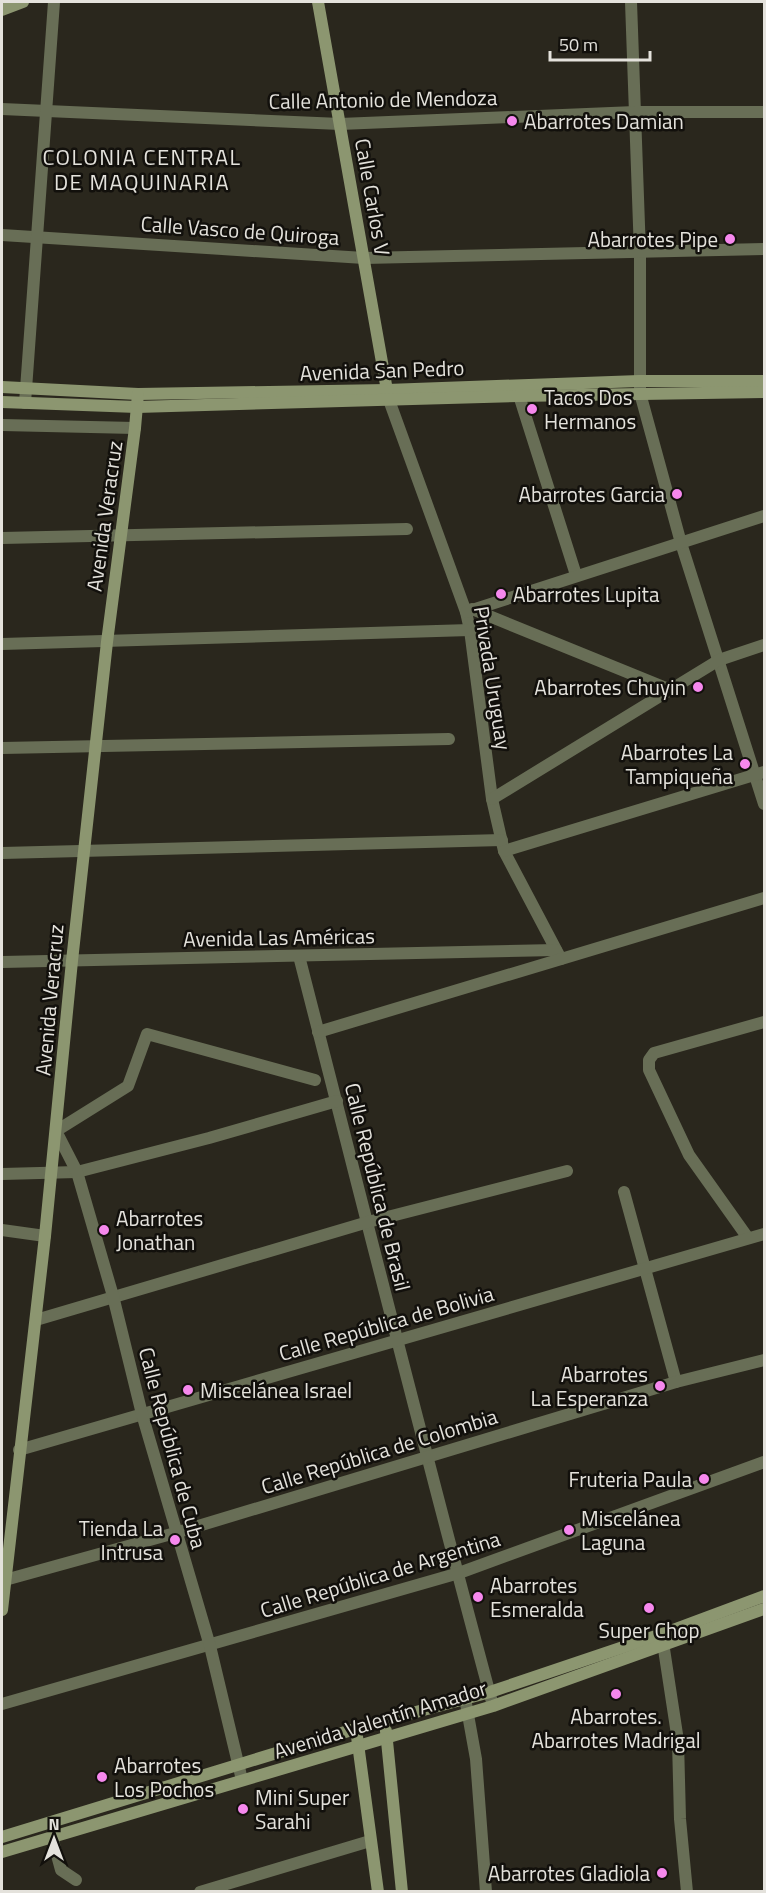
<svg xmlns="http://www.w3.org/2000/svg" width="766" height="1893" font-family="'Titillium Web',sans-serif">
<rect width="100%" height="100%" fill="#2a271d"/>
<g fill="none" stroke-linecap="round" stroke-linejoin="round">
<g stroke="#686e56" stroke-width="12">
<path d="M 631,2 L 640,253 L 640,393 L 681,543 L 764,804"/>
<path d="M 2,109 L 340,124 L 635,112 L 764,112"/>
<path d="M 2,235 L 364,258 L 764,249"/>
<path d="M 516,386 L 576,575"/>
<path d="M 389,400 L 466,612 L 470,630 L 492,799 L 504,851 L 561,959"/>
<path d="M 25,403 L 54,2"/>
<path d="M 2,425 L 135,428"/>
<path d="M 2,538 L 407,529"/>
<path d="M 472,609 L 671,690"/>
<path d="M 466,612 L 764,516"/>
<path d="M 2,644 L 470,630"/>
<path d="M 2,748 L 449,739"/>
<path d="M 492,799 L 719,660 L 764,645"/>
<path d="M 504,851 L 764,772"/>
<path d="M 2,853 L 502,840"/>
<path d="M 299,956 C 363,1205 425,1454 492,1702"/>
<path d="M 2,962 L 556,950"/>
<path d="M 318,1032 L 764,898"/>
<path d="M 2,1174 L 77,1172 L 209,1138 L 337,1101"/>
<path d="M 624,1192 L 676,1382"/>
<path d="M 2,1230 L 45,1236"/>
<path d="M 748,1238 L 689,1155 L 649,1070 L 649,1060 L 654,1053 L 764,1022"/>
<path d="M 36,1320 L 368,1222 L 567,1171"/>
<path d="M 19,1450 L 764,1234"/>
<path d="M 5,1580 L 175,1533 L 676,1382 L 764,1360"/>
<path d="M 662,1636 L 678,1741 L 680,1819 L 687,1892"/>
<path d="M 465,1698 L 476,1759 L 486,1892"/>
<path d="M 2,1704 L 459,1573 L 764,1462"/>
<path d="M 242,1780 L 210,1646 L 142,1414 L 113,1296 L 77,1172 L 56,1131 L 128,1086 L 147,1034 L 315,1080"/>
<path d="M 52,1837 L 61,1870 L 76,1880"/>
<path d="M 200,1892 L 370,1841"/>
</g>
<g stroke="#8c9670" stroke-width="12">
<path d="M 318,2 L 388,396"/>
<path d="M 2,10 L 23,2"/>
<path d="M 2,387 L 138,394 L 387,390 L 639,381 L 764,381"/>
<path d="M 2,402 L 137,407 L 518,396 L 764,392"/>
<path d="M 2,1610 L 45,1236 L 72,961 L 107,642 L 135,428 L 138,394"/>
<path d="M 356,1729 L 378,1892"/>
<path d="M 386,1731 L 402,1892"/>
<path d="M 2,1837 L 368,1725 L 490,1692 L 662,1634 L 764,1596"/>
<path d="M 2,1852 L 493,1706 L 764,1609"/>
</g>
</g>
<g fill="#f688ed" stroke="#12100c" stroke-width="2">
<circle cx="512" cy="121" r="6"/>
<circle cx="730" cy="239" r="6"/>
<circle cx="532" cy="409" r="6"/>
<circle cx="677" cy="494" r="6"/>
<circle cx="501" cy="594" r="6"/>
<circle cx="698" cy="687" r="6"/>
<circle cx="745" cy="764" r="6"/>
<circle cx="104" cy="1230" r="6"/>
<circle cx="660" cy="1386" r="6"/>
<circle cx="188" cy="1390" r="6"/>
<circle cx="704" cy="1479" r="6"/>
<circle cx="569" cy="1530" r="6"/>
<circle cx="175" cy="1540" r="6"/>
<circle cx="478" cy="1597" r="6"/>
<circle cx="649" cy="1608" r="6"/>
<circle cx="616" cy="1694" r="6"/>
<circle cx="102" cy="1777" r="6"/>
<circle cx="243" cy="1809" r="6"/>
<circle cx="662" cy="1873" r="6"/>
</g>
<g text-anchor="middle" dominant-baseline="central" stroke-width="5" stroke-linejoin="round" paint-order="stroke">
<g font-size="21" fill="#e4e2dc" stroke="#12100c">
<text transform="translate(383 99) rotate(-1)">Calle Antonio de Mendoza</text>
<text transform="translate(373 197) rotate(80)">Calle Carlos V</text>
<text transform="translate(240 230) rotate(4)">Calle Vasco de Quiroga</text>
<text transform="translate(382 370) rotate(-2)">Avenida San Pedro</text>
<text transform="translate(104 516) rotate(-82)">Avenida Veracruz</text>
<text transform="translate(493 678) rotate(81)">Privada Uruguay</text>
<text transform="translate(279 937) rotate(-1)">Avenida Las Américas</text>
<text transform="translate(49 1000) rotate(-85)">Avenida Veracruz</text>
<text transform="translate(378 1187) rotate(76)">Calle República de Brasil</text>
<text transform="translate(386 1323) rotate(-16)">Calle República de Bolivia</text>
<text transform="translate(173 1448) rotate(75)">Calle República de Cuba</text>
<text transform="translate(379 1451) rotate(-17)">Calle República de Colombia</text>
<text transform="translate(380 1574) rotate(-17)">Calle República de Argentina</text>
<text transform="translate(380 1719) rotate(-17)">Avenida Valentín Amador</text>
</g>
<g font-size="21" fill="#e4e2dc" stroke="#12100c" text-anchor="start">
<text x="524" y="121">Abarrotes Damian</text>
<text x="718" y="239" text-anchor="end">Abarrotes Pipe</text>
<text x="544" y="397">Tacos Dos<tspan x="544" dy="24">Hermanos</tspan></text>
<text x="665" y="494" text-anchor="end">Abarrotes Garcia</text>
<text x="513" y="594">Abarrotes Lupita</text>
<text x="686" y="687" text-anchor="end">Abarrotes Chuyin</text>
<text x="733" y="752" text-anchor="end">Abarrotes La<tspan x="733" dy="24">Tampiqueña</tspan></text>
<text x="116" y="1218">Abarrotes<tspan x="116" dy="24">Jonathan</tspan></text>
<text x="648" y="1374" text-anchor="end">Abarrotes<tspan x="648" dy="24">La Esperanza</tspan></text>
<text x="200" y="1390">Miscelánea Israel</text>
<text x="692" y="1479" text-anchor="end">Fruteria Paula</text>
<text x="581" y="1518">Miscelánea<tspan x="581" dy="24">Laguna</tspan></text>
<text x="163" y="1528" text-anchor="end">Tienda La<tspan x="163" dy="24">Intrusa</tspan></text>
<text x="490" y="1585">Abarrotes<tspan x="490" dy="24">Esmeralda</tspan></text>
<text x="649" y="1630" text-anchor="middle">Super Chop</text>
<text x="616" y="1716" text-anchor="middle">Abarrotes.<tspan x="616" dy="24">Abarrotes Madrigal</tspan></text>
<text x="114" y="1765">Abarrotes<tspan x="114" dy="24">Los Pochos</tspan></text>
<text x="255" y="1797">Mini Super<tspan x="255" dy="24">Sarahi</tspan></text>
<text x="650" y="1873" text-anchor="end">Abarrotes Gladiola</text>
</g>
<g font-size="22" letter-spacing="1.5" fill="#e4e2dc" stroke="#12100c">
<text x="142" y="157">COLONIA CENTRAL<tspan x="142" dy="25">DE MAQUINARIA</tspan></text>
</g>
</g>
<rect width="766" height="1893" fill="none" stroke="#e4e2dc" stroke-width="6"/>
<g transform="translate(54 1839)" stroke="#12100c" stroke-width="4.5" paint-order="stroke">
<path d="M0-4.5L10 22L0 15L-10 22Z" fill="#e4e2dc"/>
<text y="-9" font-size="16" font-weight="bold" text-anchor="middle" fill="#e4e2dc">N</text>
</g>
<path d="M550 51v9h100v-9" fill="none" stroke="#e4e2dc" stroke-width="3"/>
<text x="559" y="51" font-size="18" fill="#e4e2dc" stroke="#12100c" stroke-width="4.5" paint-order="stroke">50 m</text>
</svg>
